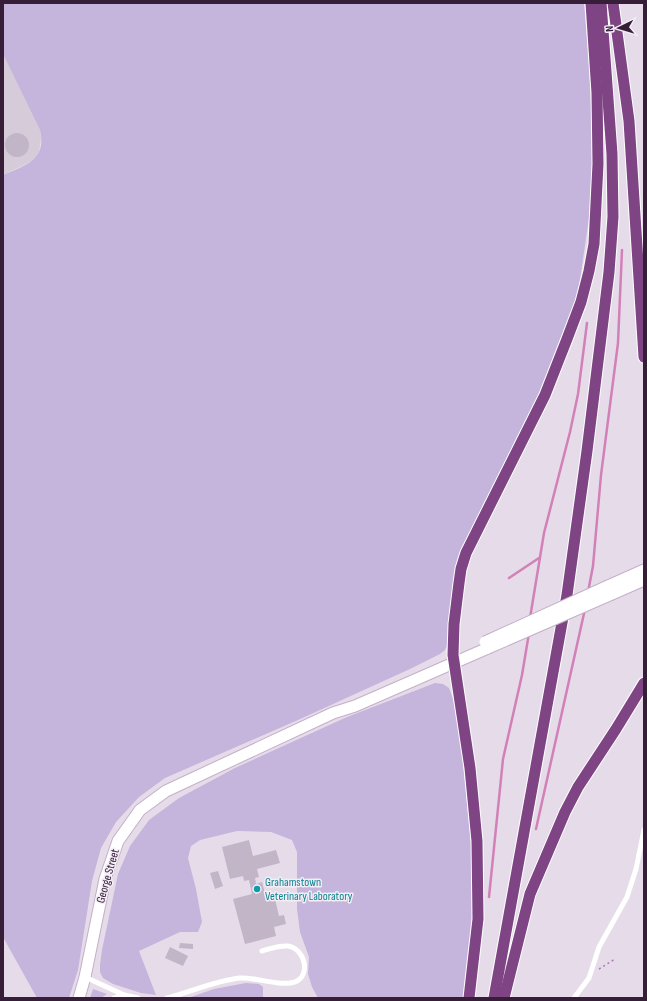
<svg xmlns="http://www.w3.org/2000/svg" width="647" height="1001" font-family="'Sofia Sans Condensed',sans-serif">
<rect width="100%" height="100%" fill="#e6dce9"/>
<path fill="#d5cbd9" d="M 3,54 L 40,130 L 41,138 L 39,152 L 36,157 L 30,162 L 3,175 Z"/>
<g fill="#c5b4dc">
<path d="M 3,3 L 584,3 L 589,62 L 593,152 L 589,218 L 578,293 L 563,345 L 537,404 L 478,517 L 451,621 L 448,643 L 445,650 L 440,654 L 410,669 L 298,720 L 165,778 L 139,797 L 116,822 L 101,848 L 92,881 L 78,970 L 69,998 L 37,998 L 3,937 L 3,175 C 26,165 47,160 40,130 L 3,54 Z"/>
<path d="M 435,683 L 443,684 L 449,688 L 453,699 L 460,734 L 472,854 L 472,917 L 465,998 L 318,998 L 312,987 L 308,974 L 309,957 L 300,932 L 297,909 L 297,852 L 292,840 L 271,832 L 237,831 L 200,840 L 191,846 L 188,858 L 196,889 L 202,922 L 198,932 L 180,932 L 139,951 L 156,995 L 141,993 L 113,984 L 103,978 L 100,972 L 100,965 L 102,950 L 118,874 L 130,846 L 149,820 L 179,798 L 235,768 L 347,717 Z"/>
<path d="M 246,983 L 259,984 L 263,987 L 263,998 L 188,998 L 214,989 Z"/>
<path d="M 93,989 L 107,994 L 101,998 L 90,998 Z"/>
</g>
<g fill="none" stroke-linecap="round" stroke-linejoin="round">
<g stroke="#d281b8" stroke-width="2.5">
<path d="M 509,578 L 539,558"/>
<path d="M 588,592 L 593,566 L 601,475 L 618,343 L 622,250"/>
<path d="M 530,618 L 544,533 L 570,432 L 578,394 L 587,323"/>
<path d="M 536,829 L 585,609"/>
<path d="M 489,897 L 503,759 L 522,675 L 529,633"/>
</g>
</g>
<g fill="#c2b5c7">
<circle cx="17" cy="145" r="12"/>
<path d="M 249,840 L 253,856 L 276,850 L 280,863 L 257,869 L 259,877 L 255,878 L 256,884 L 262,882 L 266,897 L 274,895 L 279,916 L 284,915 L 286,924 L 274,927 L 276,936 L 245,944 L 233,899 L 252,894 L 249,880 L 244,881 L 243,876 L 230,879 L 222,847 Z"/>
<path d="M 218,871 L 223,886 L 215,889 L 210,873 Z"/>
<path d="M 180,943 L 193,944 L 193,949 L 179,948 Z"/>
<path d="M 170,947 L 188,956 L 183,966 L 165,958 Z"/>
</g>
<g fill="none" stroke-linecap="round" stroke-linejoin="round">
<g stroke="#c4afc9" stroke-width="13">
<g id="secondary">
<path d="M 608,586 L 644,570"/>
<path d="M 612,594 L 644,580"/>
<path d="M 79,998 L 85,977 L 105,879 L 118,841 L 140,810 L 166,791 L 333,713 L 355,706 L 488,648"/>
</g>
</g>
<g stroke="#fff" stroke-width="13">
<g id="trunk">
<path d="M 613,3 L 629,121 L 644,357"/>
<path d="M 469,998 L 478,919 L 477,841 L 470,768 L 453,655 L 454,624 L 459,583 L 461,569 L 466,553 L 545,395 L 567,339 L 581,302 L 589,271 L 594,244 L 598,164 L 597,93 L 591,3"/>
<path d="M 494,998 L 567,595 L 587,451 L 609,272 L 613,217 L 612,154 L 601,3"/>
<path d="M 504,998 L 530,894 L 565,812 L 578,787 L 616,729 L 644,683"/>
</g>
</g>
<path stroke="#a67bae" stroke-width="1.5" stroke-dasharray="2 3" stroke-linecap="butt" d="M 599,969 L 615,959"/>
<g stroke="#fff" stroke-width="5">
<path d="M 85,977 L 124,995 L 138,998"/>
<path d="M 114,998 L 124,995"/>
<path d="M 167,998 C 191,992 214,981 240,978 C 257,977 283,988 297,981 C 311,973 304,948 288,946 C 279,945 270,949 262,951"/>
<path d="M 574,998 L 589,978 L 599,947 L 627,897 L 636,869 L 644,830"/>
</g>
<use href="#secondary" stroke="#fff" stroke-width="11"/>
<use href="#trunk" stroke="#7e4484" stroke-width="11"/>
<g stroke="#c4afc9" stroke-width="13" stroke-linecap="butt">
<g id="secondary-bridge">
<path d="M 485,642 L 608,586"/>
<path d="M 488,648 L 612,594"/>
</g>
</g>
<use href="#secondary-bridge" stroke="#fff" stroke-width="11"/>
</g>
<circle fill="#0f9aa8" stroke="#f3edf6" stroke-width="1.5" cx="257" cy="889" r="4"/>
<g text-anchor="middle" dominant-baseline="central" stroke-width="3" stroke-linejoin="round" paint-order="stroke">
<g font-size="12" fill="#361e39" stroke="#f3edf6">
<text transform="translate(108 876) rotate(-74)">George Street</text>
</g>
<g font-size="12" fill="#0d838f" stroke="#f3edf6" text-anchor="start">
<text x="265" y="882">Grahamstown<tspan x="265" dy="14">Veterinary Laboratory</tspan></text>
</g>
</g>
<rect width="647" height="1001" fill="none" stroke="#361e39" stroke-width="8"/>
<g transform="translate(619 28) rotate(265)" stroke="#f3edf6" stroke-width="3" paint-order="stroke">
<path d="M0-3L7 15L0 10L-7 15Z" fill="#361e39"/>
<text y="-6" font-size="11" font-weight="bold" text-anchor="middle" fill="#361e39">N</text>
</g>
</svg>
